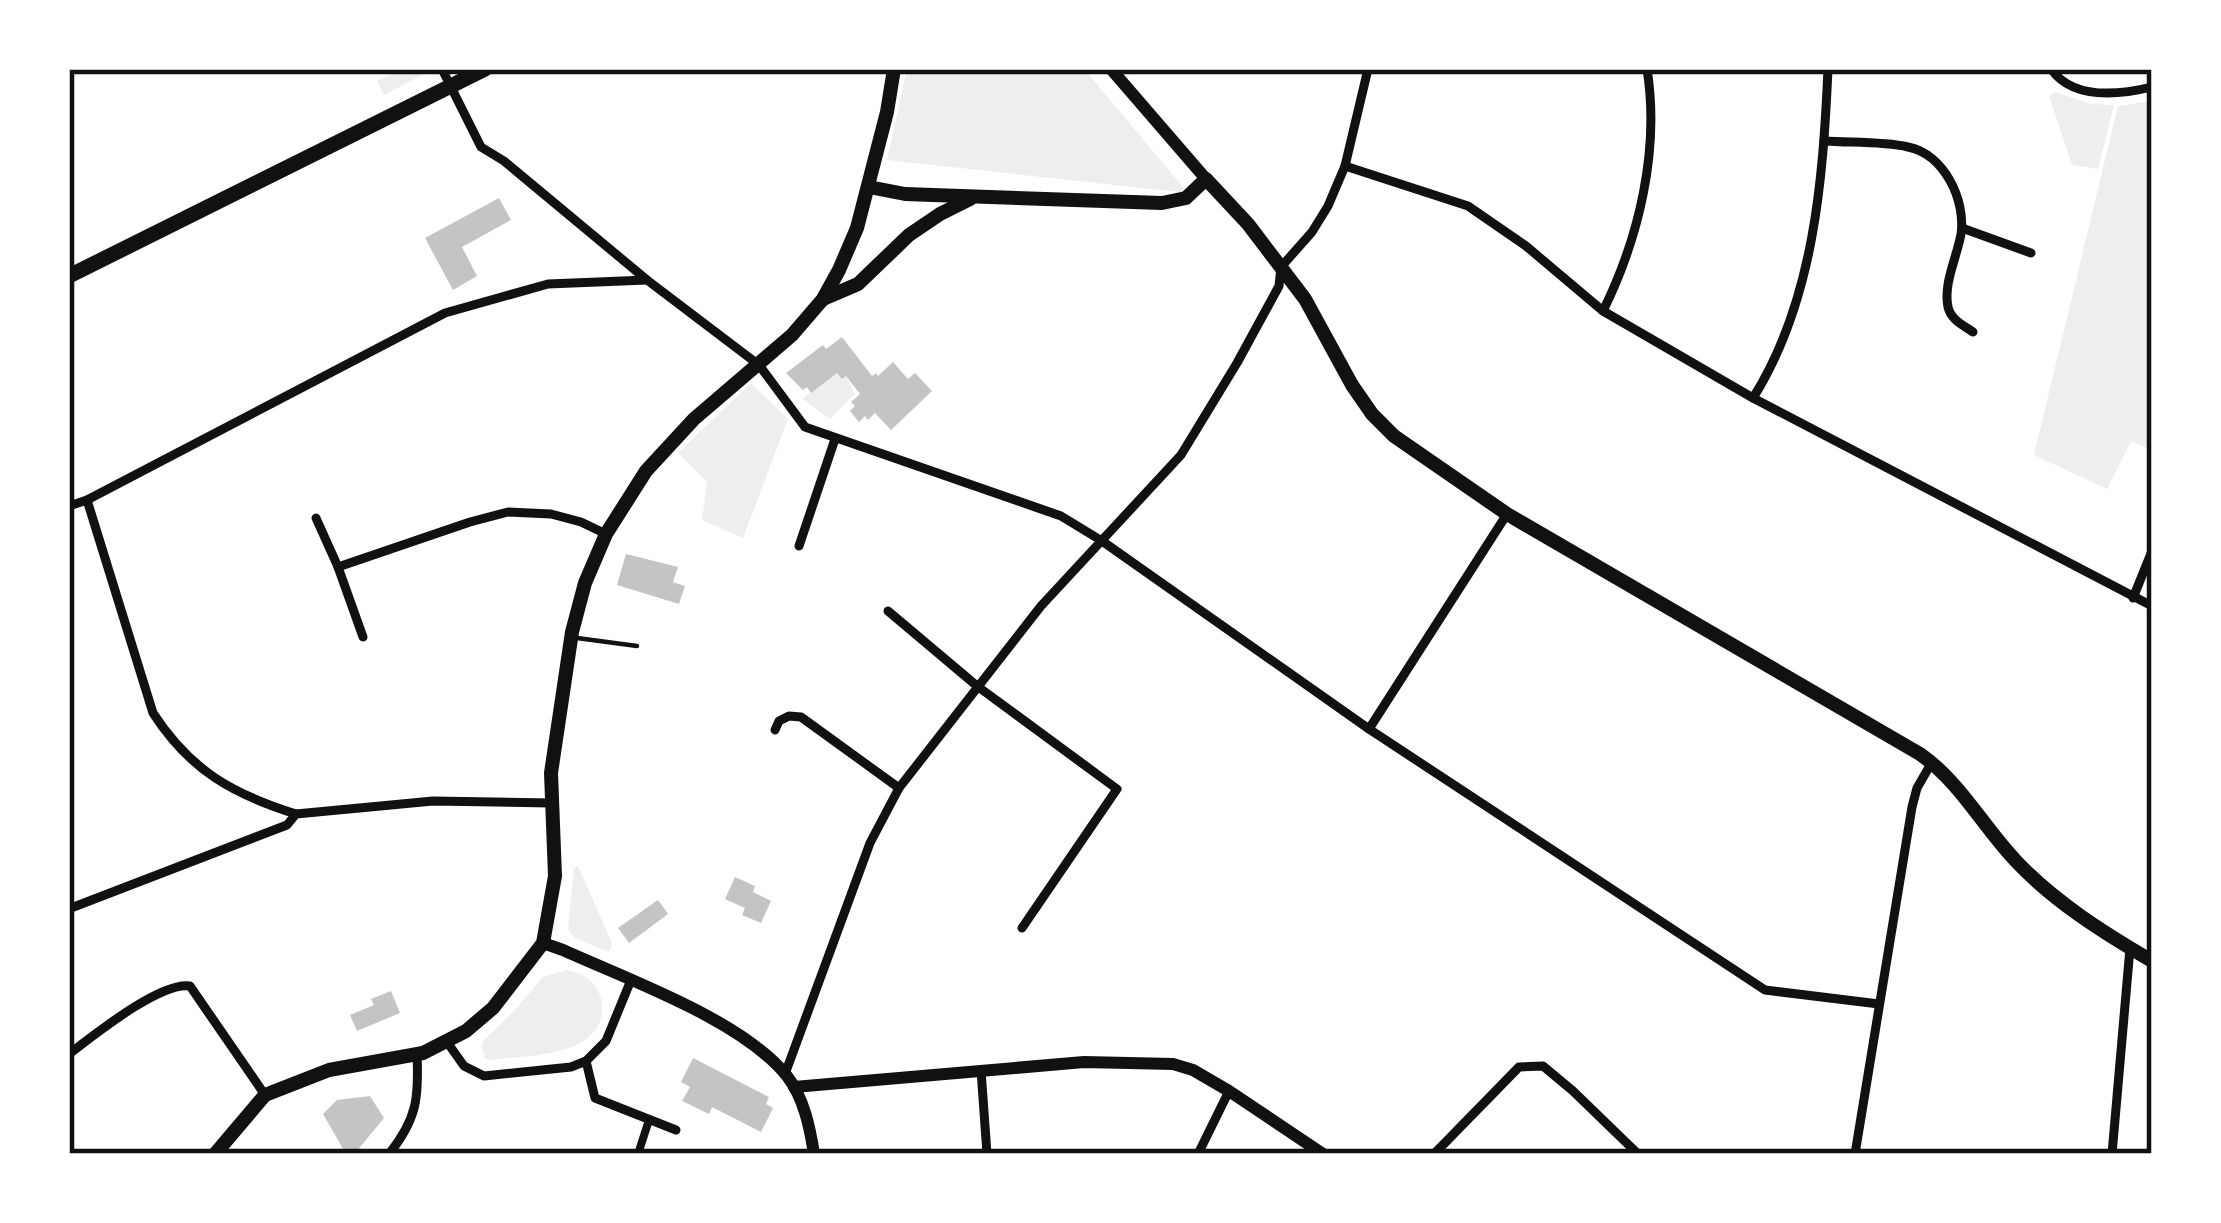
<svg xmlns="http://www.w3.org/2000/svg" width="2221" height="1223" font-family="'Fira Sans Condensed',sans-serif">
<rect width="100%" height="100%" fill="#fff"/>
<g fill="#eee">
<path d="M 401,69 L 425,69 L 424,74 L 384,95 L 377,81 Z"/>
<path d="M 907,69 L 1084,69 L 1188,193 L 887,160 Z"/>
<path d="M 2055,92 L 2091,104 L 2114,105 L 2098,169 L 2072,165 L 2049,96 Z"/>
<path d="M 2152,101 L 2152,450 L 2131,441 L 2107,489 L 2034,455 L 2118,106 Z"/>
<path d="M 837,373 L 842,379 L 846,376 L 855,394 L 830,419 L 802,399 Z"/>
<path d="M 751,383 L 788,419 L 743,538 L 702,520 L 707,482 L 678,453 Z"/>
<path d="M 578,866 L 611,941 L 612,947 L 608,952 L 575,938 L 568,929 L 574,868 Z"/>
<path d="M 567,970 C 583,974 597,981 601,999 C 612,1058 526,1055 490,1060 L 485,1058 L 481,1045 L 484,1040 L 514,1011 L 543,977 Z"/>
</g>
<g fill="#c4c4c4">
<path d="M 499,198 L 511,220 L 462,247 L 477,276 L 453,290 L 425,238 Z"/>
<path d="M 842,337 L 872,376 L 876,373 L 878,376 L 893,362 L 908,379 L 915,373 L 932,391 L 891,430 L 875,413 L 868,420 L 865,416 L 859,422 L 850,411 L 855,406 L 851,402 L 860,394 L 846,376 L 842,379 L 837,373 L 811,393 L 807,387 L 803,390 L 786,373 L 823,345 L 826,349 Z"/>
<path d="M 626,554 L 678,567 L 673,582 L 685,586 L 679,604 L 617,585 Z"/>
<path d="M 735,877 L 755,886 L 753,892 L 771,901 L 761,923 L 742,915 L 745,908 L 725,899 Z"/>
<path d="M 658,900 L 668,914 L 629,943 L 618,928 Z"/>
<path d="M 391,991 L 400,1013 L 357,1031 L 350,1015 L 374,1005 L 371,999 Z"/>
<path d="M 693,1058 L 769,1097 L 766,1104 L 773,1108 L 761,1132 L 712,1107 L 709,1114 L 682,1101 L 690,1087 L 681,1082 Z"/>
<path d="M 370,1096 L 384,1118 L 356,1152 L 346,1154 L 323,1114 L 337,1100 Z"/>
</g>
<g fill="none" stroke-linecap="round" stroke-linejoin="round">
<path stroke="#111" stroke-width="4.5" d="M 577,638 L 637,646"/>
<path stroke="#111" stroke-width="8" d="M 638,1154 L 649,1120"/>
<g stroke="#111" stroke-width="9">
<path d="M 442,69 L 481,147 L 504,161 L 647,280 L 759,365 L 805,427 L 1061,516 L 1102,541 L 1369,729 L 1765,990 L 1879,1004"/>
<path d="M 2051,69 C 2073,100 2119,95 2152,87"/>
<path d="M 1824,141 C 1851,143 1881,141 1908,147 C 1944,154 1966,200 1961,234 C 1957,257 1943,284 1948,307 C 1951,320 1963,325 1973,332"/>
<path d="M 1345,166 L 1468,206 L 1526,246 L 1603,311 L 1753,398 L 2152,606"/>
<path d="M 1962,228 L 2031,253"/>
<path d="M 1603,311 C 1639,238 1660,150 1647,69"/>
<path d="M 1753,398 C 1814,301 1823,180 1828,69"/>
<path d="M 87,500 L 153,713 C 190,770 232,794 296,814"/>
<path d="M 69,506 L 87,500 L 445,313 L 548,284 L 647,280"/>
<path d="M 316,518 L 338,567 L 363,637"/>
<path d="M 799,546 L 835,439"/>
<path d="M 338,567 L 470,522 L 508,512 L 551,514 L 581,522 L 606,534"/>
<path d="M 2133,598 L 2152,551"/>
<path d="M 888,611 L 977,686 L 1117,789 L 1022,928"/>
<path d="M 1369,729 L 1507,514"/>
<path d="M 775,730 L 779,721 L 789,716 L 801,717 L 899,788"/>
<path d="M 71,908 L 287,825 L 296,814 L 433,801 L 551,803"/>
<path d="M 447,1042 L 464,1066 L 484,1076 L 571,1067 L 586,1061 L 606,1041 L 631,980"/>
<path d="M 69,1054 C 94,1035 161,981 190,986 L 265,1095"/>
<path d="M 586,1061 L 595,1098 L 676,1130"/>
<path d="M 981,1070 L 987,1154"/>
<path d="M 785,1074 L 870,843 L 899,788 L 1041,606 L 1181,455 L 1237,363 L 1279,286 L 1281,267 L 1312,232 L 1328,206 L 1345,166 L 1368,69"/>
<path d="M 389,1154 C 417,1119 419,1098 417,1054"/>
<path d="M 1198,1154 L 1229,1091"/>
<path d="M 1434,1154 L 1519,1067 L 1543,1066 L 1573,1091 L 1638,1154"/>
<path d="M 1855,1154 L 1912,807 L 1917,788 L 1932,762"/>
<path d="M 2112,1154 L 2130,948"/>
</g>
<g stroke="#111" stroke-width="12">
<path d="M 1111,69 L 1206,179"/>
<path d="M 543,943 L 563,950 C 629,980 742,1020 787,1076 C 804,1098 810,1128 814,1154"/>
<path d="M 794,1087 L 1084,1062 L 1173,1064 L 1193,1070 L 1229,1091 L 1323,1154"/>
</g>
<g stroke="#111" stroke-width="14">
<path d="M 869,187 L 905,194 L 1162,203 L 1186,198 L 1206,179 L 1248,224 L 1305,299 L 1352,385 L 1372,414 L 1394,436 L 1507,514 L 1920,754 C 1960,782 1982,825 2015,860 C 2053,901 2104,933 2152,961"/>
<path d="M 823,299 L 858,284 L 909,235 L 940,214 L 970,199"/>
<path d="M 215,1154 L 265,1095 L 329,1070 L 423,1053 L 466,1031 L 493,1008 L 543,943 L 555,876 L 551,773 L 572,632 L 585,583 L 606,534 L 646,471 L 694,419 L 792,335 L 823,299 L 839,270 L 857,228 L 887,112 L 894,69"/>
</g>
<path stroke="#111" stroke-width="15" d="M 69,276 L 485,69"/>
</g>
<rect width="2221" height="1223" fill="none" stroke="#ffffff" stroke-width="144"/>
<rect x="72" y="72" width="2077" height="1079" fill="none" stroke="#111" stroke-width="4.5"/>
</svg>
